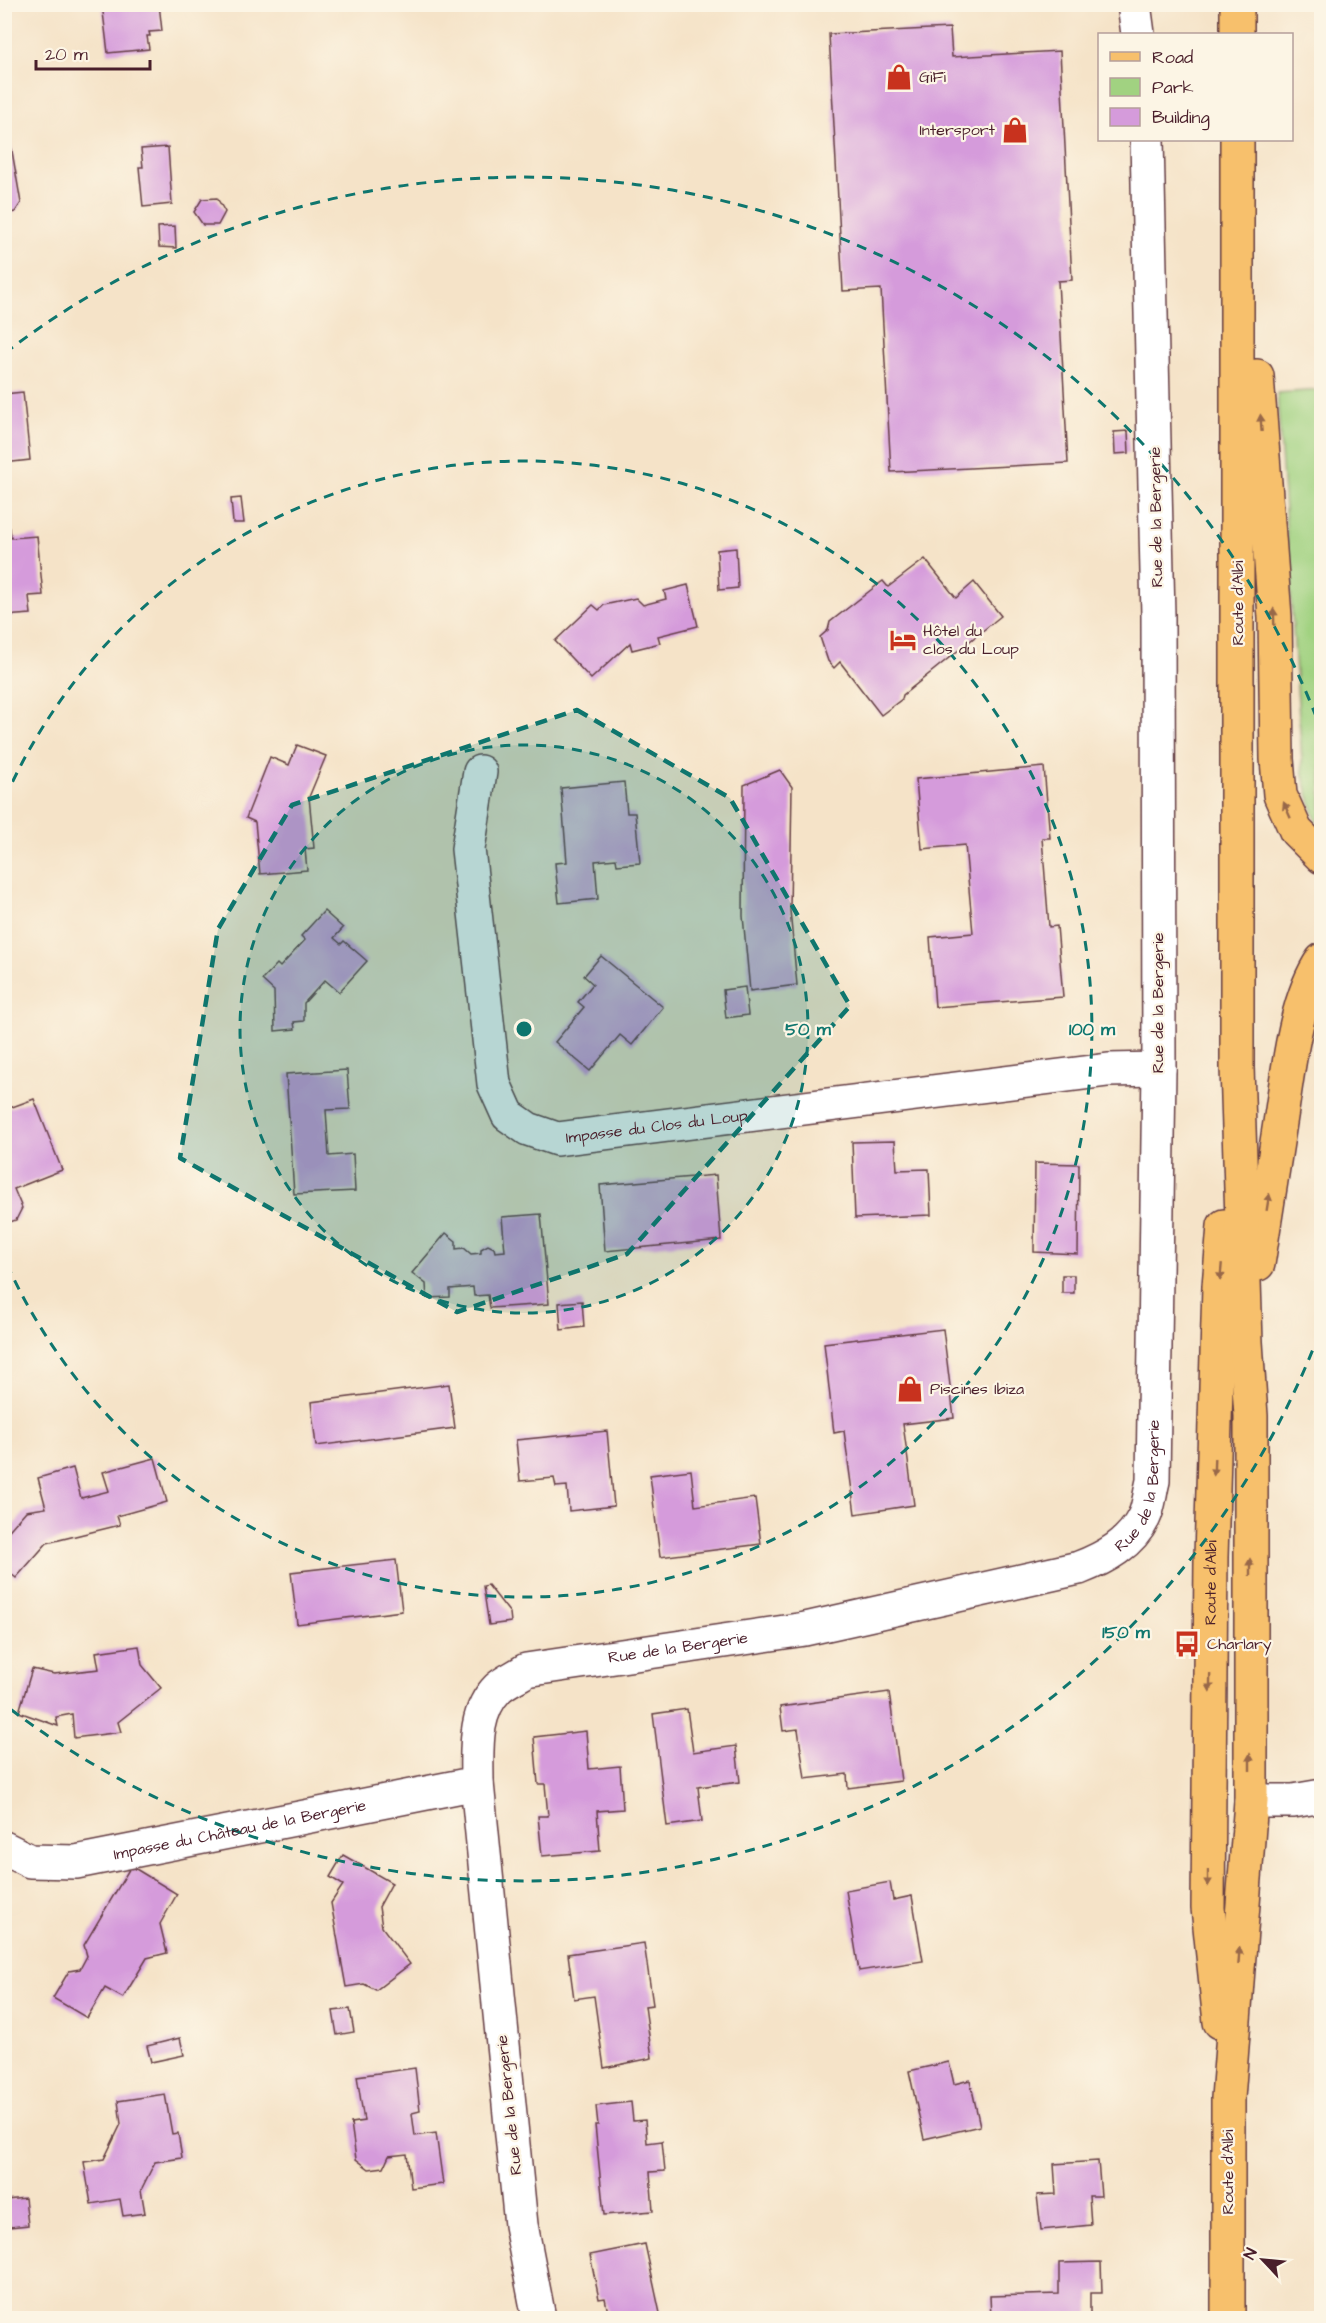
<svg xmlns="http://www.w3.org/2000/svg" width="1326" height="2323" font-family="'Architects Daughter',sans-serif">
<rect width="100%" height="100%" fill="#fcf5e5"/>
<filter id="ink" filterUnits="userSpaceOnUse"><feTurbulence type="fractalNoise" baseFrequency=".0167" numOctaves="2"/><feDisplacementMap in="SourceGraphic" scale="12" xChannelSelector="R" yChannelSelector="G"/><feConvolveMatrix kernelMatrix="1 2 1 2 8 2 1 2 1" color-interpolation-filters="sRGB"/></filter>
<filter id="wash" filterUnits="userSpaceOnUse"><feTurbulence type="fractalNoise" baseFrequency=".008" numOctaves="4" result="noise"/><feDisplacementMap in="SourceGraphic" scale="24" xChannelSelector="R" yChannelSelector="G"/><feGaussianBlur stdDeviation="1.35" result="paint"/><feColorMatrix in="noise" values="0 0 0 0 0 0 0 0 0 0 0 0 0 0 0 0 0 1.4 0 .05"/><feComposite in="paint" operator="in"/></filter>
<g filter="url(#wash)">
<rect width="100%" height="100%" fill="#f5e3c8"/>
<path fill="#a1d281" stroke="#767856" stroke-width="1.5" d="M 1321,390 L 1322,390 L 1321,827 L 1316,821 L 1303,776 L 1277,393 Z"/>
<g id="blocks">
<g fill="#d59bdb">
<path d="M 102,4 L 159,4 L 162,31 L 149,32 L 150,36 L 147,36 L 149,49 L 108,53 Z"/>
<path d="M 950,28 L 952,57 L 1060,51 L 1072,280 L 1058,281 L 1068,463 L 891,472 L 881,289 L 843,291 L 829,34 Z"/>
<path d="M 4,122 L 8,128 L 21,203 L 15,212 L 4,214 Z"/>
<path d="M 168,147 L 172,204 L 143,207 L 139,167 L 143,167 L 141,149 Z"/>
<path d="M 217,198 L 225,212 L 218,225 L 203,225 L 194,212 L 202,199 Z"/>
<path d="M 175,226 L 176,248 L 159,247 L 158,227 Z"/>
<path d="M 23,392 L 30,460 L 4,463 L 4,394 Z"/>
<path d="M 1128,431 L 1129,453 L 1115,454 L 1114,432 Z"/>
<path d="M 241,498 L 244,523 L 233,523 L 231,499 Z"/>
<path d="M 4,528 L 10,528 L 11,538 L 37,536 L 43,595 L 29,596 L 31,614 L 4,616 Z"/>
<path d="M 736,548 L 738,588 L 719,590 L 717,550 Z"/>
<path d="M 925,559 L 956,598 L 974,582 L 1001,616 L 903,695 L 902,699 L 881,715 L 840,662 L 834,668 L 828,661 L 820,637 L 828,630 L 830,622 L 876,586 L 883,581 L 888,587 Z"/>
<path d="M 688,585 L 698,626 L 658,636 L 660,643 L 632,650 L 630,643 L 591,679 L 555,641 L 593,605 L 599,610 L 604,605 L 636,598 L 643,605 L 666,599 L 664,591 Z"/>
<path d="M 297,745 L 326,756 L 309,797 L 314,848 L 305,849 L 307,870 L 260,874 L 255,822 L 246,818 L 270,757 L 289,765 Z"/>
<path d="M 1044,767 L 1050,838 L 1042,838 L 1049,927 L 1057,926 L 1063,997 L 935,1007 L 930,937 L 973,933 L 965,845 L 922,849 L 916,779 Z"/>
<path d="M 780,770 L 792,787 L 790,910 L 797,985 L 750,991 L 743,916 L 744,785 Z"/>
<path d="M 624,782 L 627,813 L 635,813 L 640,863 L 617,865 L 616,859 L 595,861 L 598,899 L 559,903 L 555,863 L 567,862 L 561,788 Z"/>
<path d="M 324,911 L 343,928 L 334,938 L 341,944 L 344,941 L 367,961 L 339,992 L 325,980 L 304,1003 L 304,1021 L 294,1022 L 295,1029 L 275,1031 L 274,991 L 262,980 L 277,964 L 280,967 L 305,940 L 301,936 Z"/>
<path d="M 601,956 L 663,1007 L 632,1045 L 620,1035 L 590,1071 L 555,1042 L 584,1007 L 578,1002 L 593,984 L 584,976 Z"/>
<path d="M 745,987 L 748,1015 L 726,1018 L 723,990 Z"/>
<path d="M 347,1070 L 350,1109 L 326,1110 L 329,1156 L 353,1154 L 355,1191 L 294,1194 L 286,1074 Z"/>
<path d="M 34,1099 L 62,1170 L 14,1189 L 22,1208 L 16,1220 L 4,1224 L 4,1110 Z"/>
<path d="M 895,1141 L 897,1170 L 929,1169 L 931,1215 L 855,1218 L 852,1142 Z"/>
<path d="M 1035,1163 L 1079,1164 L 1078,1254 L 1034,1252 Z"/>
<path d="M 716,1175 L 721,1240 L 605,1251 L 600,1185 Z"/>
<path d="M 541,1214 L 549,1304 L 490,1308 L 488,1295 L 474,1296 L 473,1287 L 450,1289 L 450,1297 L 427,1298 L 426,1284 L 412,1273 L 446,1233 L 456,1241 L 456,1249 L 464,1248 L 471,1254 L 481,1253 L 481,1249 L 488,1245 L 494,1248 L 495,1252 L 505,1251 L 502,1217 Z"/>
<rect x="1062" y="1275" width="12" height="18"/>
<path d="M 582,1301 L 584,1327 L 561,1330 L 559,1303 Z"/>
<path d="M 943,1329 L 954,1418 L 903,1424 L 914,1505 L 855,1514 L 844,1431 L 834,1433 L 824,1343 Z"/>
<path d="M 449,1384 L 455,1428 L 316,1446 L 311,1402 Z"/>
<path d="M 607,1431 L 614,1506 L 569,1511 L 567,1486 L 556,1487 L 554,1478 L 520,1481 L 516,1440 Z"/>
<path d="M 155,1458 L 167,1502 L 117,1516 L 120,1525 L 47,1543 L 16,1578 L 4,1568 L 4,1536 L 26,1511 L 46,1508 L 38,1478 L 73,1468 L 81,1498 L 109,1491 L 103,1472 Z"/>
<path d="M 691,1470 L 695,1506 L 755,1498 L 761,1544 L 660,1557 L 650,1475 Z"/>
<path d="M 396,1560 L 402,1611 L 297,1624 L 291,1572 Z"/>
<path d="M 488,1585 L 510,1613 L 511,1622 L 489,1625 L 483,1586 Z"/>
<path d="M 139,1646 L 142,1665 L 161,1688 L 118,1722 L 121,1732 L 74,1738 L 72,1714 L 56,1717 L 58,1726 L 19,1712 L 32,1669 L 54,1674 L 99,1669 L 96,1652 Z"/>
<path d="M 889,1692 L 901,1781 L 848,1788 L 847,1774 L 805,1779 L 798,1729 L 783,1731 L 780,1707 Z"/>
<path d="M 687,1709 L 693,1752 L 736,1746 L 740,1782 L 698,1787 L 702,1821 L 667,1826 L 653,1714 Z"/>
<path d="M 586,1731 L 589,1769 L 620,1766 L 623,1809 L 597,1811 L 600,1851 L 542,1856 L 538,1816 L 548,1816 L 545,1784 L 538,1784 L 534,1737 Z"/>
<path d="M 343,1855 L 392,1883 L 379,1907 L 382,1927 L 410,1964 L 376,1990 L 364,1984 L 346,1987 L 331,1903 L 343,1885 L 330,1877 Z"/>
<path d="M 131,1866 L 177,1894 L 160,1924 L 167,1953 L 147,1958 L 123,1998 L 105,1988 L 87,2018 L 53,1998 L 69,1971 L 80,1969 L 87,1956 L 84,1945 Z"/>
<path d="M 890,1882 L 893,1900 L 912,1896 L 923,1961 L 859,1971 L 846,1890 Z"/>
<path d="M 644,1943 L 653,2005 L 645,2006 L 652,2058 L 604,2068 L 594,1996 L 574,1999 L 568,1954 Z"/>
<path d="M 350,2009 L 354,2032 L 337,2035 L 333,2011 Z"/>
<path d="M 180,2038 L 184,2055 L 151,2062 L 147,2046 Z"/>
<path d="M 949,2062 L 954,2084 L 970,2080 L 980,2126 L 924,2139 L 909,2071 Z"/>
<path d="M 415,2068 L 420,2111 L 412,2113 L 415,2136 L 436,2133 L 443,2184 L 411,2188 L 407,2154 L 389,2156 L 384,2167 L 369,2169 L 356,2159 L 351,2123 L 364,2121 L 357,2076 Z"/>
<path d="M 165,2094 L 172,2134 L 178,2133 L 182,2158 L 155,2162 L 141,2190 L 145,2213 L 123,2216 L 120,2199 L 91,2204 L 84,2162 L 104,2159 L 121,2124 L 118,2101 Z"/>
<path d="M 631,2102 L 633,2121 L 645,2120 L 647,2143 L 662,2141 L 665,2171 L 650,2172 L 653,2211 L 604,2215 L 595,2125 L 598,2125 L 596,2106 Z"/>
<path d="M 1098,2161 L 1101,2196 L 1089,2196 L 1091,2225 L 1041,2230 L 1037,2195 L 1056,2194 L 1054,2164 Z"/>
<path d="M 25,2198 L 28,2225 L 10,2227 L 6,2200 Z"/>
<path d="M 645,2244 L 661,2318 L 609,2318 L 605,2298 L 599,2299 L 590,2255 Z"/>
<path d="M 1101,2262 L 1102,2293 L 1090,2293 L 1090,2318 L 991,2318 L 990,2296 L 1059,2294 L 1059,2263 Z"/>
</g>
</g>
</g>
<g filter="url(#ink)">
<use href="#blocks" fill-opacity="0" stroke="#643c43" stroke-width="1.5"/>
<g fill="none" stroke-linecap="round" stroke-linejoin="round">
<g stroke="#643c43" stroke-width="36">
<g id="minor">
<path d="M 1134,4 L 1138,34"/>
<path id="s1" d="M 480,772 L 468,849 L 494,1084 L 508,1115 L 528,1129 L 557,1139 L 1108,1070 L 1159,1069"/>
<path d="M 1251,1801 L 1293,1801 L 1322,1796"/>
<path id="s2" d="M 4,1848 L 30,1861 L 76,1862 L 477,1783"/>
<path id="s3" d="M 539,2318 L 521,2225 L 477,1783 C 477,1750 473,1713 498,1688 C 505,1681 518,1676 526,1670 L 805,1629 L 1079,1568 C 1105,1558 1131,1544 1144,1517 C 1149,1507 1150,1492 1153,1481 L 1159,1069 L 1158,616 L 1147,140"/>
</g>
</g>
<g stroke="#643c43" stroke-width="36">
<g id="major">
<path d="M 1237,34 L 1237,4"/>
<path d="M 1257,376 L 1275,617 L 1277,759 L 1280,795 L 1296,831 L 1322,857"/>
<path d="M 1258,1264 C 1266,1212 1274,1161 1282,1110 C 1289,1064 1296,998 1322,960"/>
<path id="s4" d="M 1220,2022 L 1208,1908 L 1211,1557 L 1219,1286 L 1224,1226"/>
<path d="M 1228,2318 L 1228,2098 L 1251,1801 L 1251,1416 L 1246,1342 L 1237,1067 L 1237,140"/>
</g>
</g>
<use href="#minor" stroke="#fff" stroke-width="33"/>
<use href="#major" stroke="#f7c06c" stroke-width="33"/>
</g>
<defs><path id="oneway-solid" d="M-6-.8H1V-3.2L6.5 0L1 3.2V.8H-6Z" transform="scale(1.5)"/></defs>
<g fill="#986748">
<use href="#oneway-solid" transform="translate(1261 423) rotate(-94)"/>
<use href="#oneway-solid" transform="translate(1274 617) rotate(-92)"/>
<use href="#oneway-solid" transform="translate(1287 810) rotate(-114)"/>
<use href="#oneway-solid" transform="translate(1268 1202) rotate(-81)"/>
<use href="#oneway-solid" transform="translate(1221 1272) rotate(95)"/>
<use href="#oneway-solid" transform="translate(1214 1467) rotate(92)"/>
<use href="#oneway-solid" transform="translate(1250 1567) rotate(-90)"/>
<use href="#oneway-solid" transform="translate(1210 1683) rotate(91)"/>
<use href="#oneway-solid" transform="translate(1250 1762) rotate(-90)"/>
<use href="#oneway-solid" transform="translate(1208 1878) rotate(90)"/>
<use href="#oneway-solid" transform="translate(1239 1956) rotate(-86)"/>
</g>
</g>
<path fill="#0f766e" fill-opacity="0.2" stroke="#0f766e" stroke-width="4.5" stroke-dasharray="12 8" stroke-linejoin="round" d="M 577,710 L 730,798 L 850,1006 L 627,1254 L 457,1312 L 180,1158 L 218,929 L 292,805 Z"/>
<circle cx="524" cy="1029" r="284" fill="#0f766e" fill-opacity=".12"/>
<g fill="none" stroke="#0f766e" stroke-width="3" stroke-dasharray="10 8">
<circle cx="524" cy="1029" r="284"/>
<path d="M5 798A568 568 0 1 1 5 1260"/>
<path d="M1319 1334A852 852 0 0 1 5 1705M5 353A852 852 0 0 1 1319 724"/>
</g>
<defs>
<g id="shop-bare" transform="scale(2.07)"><path d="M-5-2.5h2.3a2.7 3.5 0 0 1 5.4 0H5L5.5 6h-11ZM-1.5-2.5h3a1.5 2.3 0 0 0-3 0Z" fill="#c8321e" stroke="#fcf5e5" stroke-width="2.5" paint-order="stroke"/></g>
<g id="hotel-bare" transform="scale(2.07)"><path d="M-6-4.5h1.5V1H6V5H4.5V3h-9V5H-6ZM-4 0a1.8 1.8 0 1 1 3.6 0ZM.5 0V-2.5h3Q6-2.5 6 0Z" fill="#c8321e" stroke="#fcf5e5" stroke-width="2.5" paint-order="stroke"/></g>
<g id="bus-bare" transform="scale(2.07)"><path d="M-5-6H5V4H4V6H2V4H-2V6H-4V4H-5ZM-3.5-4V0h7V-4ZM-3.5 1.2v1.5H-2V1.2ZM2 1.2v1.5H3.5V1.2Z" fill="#c8321e" stroke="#fcf5e5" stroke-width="2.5" paint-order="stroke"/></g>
</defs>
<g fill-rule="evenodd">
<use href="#shop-bare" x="899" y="77"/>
<use href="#shop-bare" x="1015" y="130"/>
<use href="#hotel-bare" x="903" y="640"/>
<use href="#shop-bare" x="910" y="1389"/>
<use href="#bus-bare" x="1187" y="1644"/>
</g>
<g text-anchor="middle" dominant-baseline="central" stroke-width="4.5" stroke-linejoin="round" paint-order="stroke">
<g font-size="16" fill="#4a1f2b" stroke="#fcf5e5" text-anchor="start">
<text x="919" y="77">GiFi</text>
<text x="995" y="130" text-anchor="end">Intersport</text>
<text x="923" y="631">Hôtel du<tspan x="923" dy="18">clos du Loup</tspan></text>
<text x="930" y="1389">Piscines Ibiza</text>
<text x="1207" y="1644">Charlary</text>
</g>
<g font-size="16" fill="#4a1f2b" stroke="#fcf5e5">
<text transform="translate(1156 517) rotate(-91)">Rue de la Bergerie</text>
<text transform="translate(1238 603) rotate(-90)">Route d'Albi</text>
<text transform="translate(1158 1003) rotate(-90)">Rue de la Bergerie</text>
<text stroke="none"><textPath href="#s1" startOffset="504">Impasse du Clos du Loup</textPath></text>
<text stroke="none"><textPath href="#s3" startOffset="1348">Rue de la Bergerie</textPath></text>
<text stroke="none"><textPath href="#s4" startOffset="440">Route d'Albi</textPath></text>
<text stroke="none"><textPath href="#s3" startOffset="826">Rue de la Bergerie</textPath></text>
<text stroke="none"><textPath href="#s2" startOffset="242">Impasse du Château de la Bergerie</textPath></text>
<text transform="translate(509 2105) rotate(-96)">Rue de la Bergerie</text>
<text transform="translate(1228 2172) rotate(-90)">Route d'Albi</text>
</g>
</g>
<circle cx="524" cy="1029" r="9" fill="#0f766e" stroke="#fcf5e5" stroke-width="3"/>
<g font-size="18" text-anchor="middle" font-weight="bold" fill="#0f766e" stroke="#fcf5e5" stroke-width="4.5" stroke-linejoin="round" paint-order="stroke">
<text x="808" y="1035">50 m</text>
<text x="1092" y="1035">100 m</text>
<text x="1126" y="1638">150 m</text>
</g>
<rect width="1326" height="2323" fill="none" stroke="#fcf5e5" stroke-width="24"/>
<rect x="1098" y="33" width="195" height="108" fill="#fcf5e5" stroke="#b59f9b" stroke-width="1.5"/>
<rect x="1110" y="52" width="30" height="9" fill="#f7c06c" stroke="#b59f9b" stroke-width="1.5"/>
<text x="1152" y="63" font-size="18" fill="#4a1f2b">Road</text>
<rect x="1110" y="78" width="30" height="18" fill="#a1d281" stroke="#b59f9b" stroke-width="1.5"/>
<text x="1152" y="93" font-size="18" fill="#4a1f2b">Park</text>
<rect x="1110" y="108" width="30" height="18" fill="#d59bdb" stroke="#b59f9b" stroke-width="1.5"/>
<text x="1152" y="123" font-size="18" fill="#4a1f2b">Building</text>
<g transform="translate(1263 2260) rotate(296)" stroke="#fcf5e5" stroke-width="4.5" paint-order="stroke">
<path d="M0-4.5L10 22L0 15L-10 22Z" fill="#4a1f2b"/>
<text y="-9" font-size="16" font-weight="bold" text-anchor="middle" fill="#4a1f2b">N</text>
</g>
<path d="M36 60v9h114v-9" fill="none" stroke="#4a1f2b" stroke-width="3"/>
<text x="45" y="60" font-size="18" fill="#4a1f2b" stroke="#fcf5e5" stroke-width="4.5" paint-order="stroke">20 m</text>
</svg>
